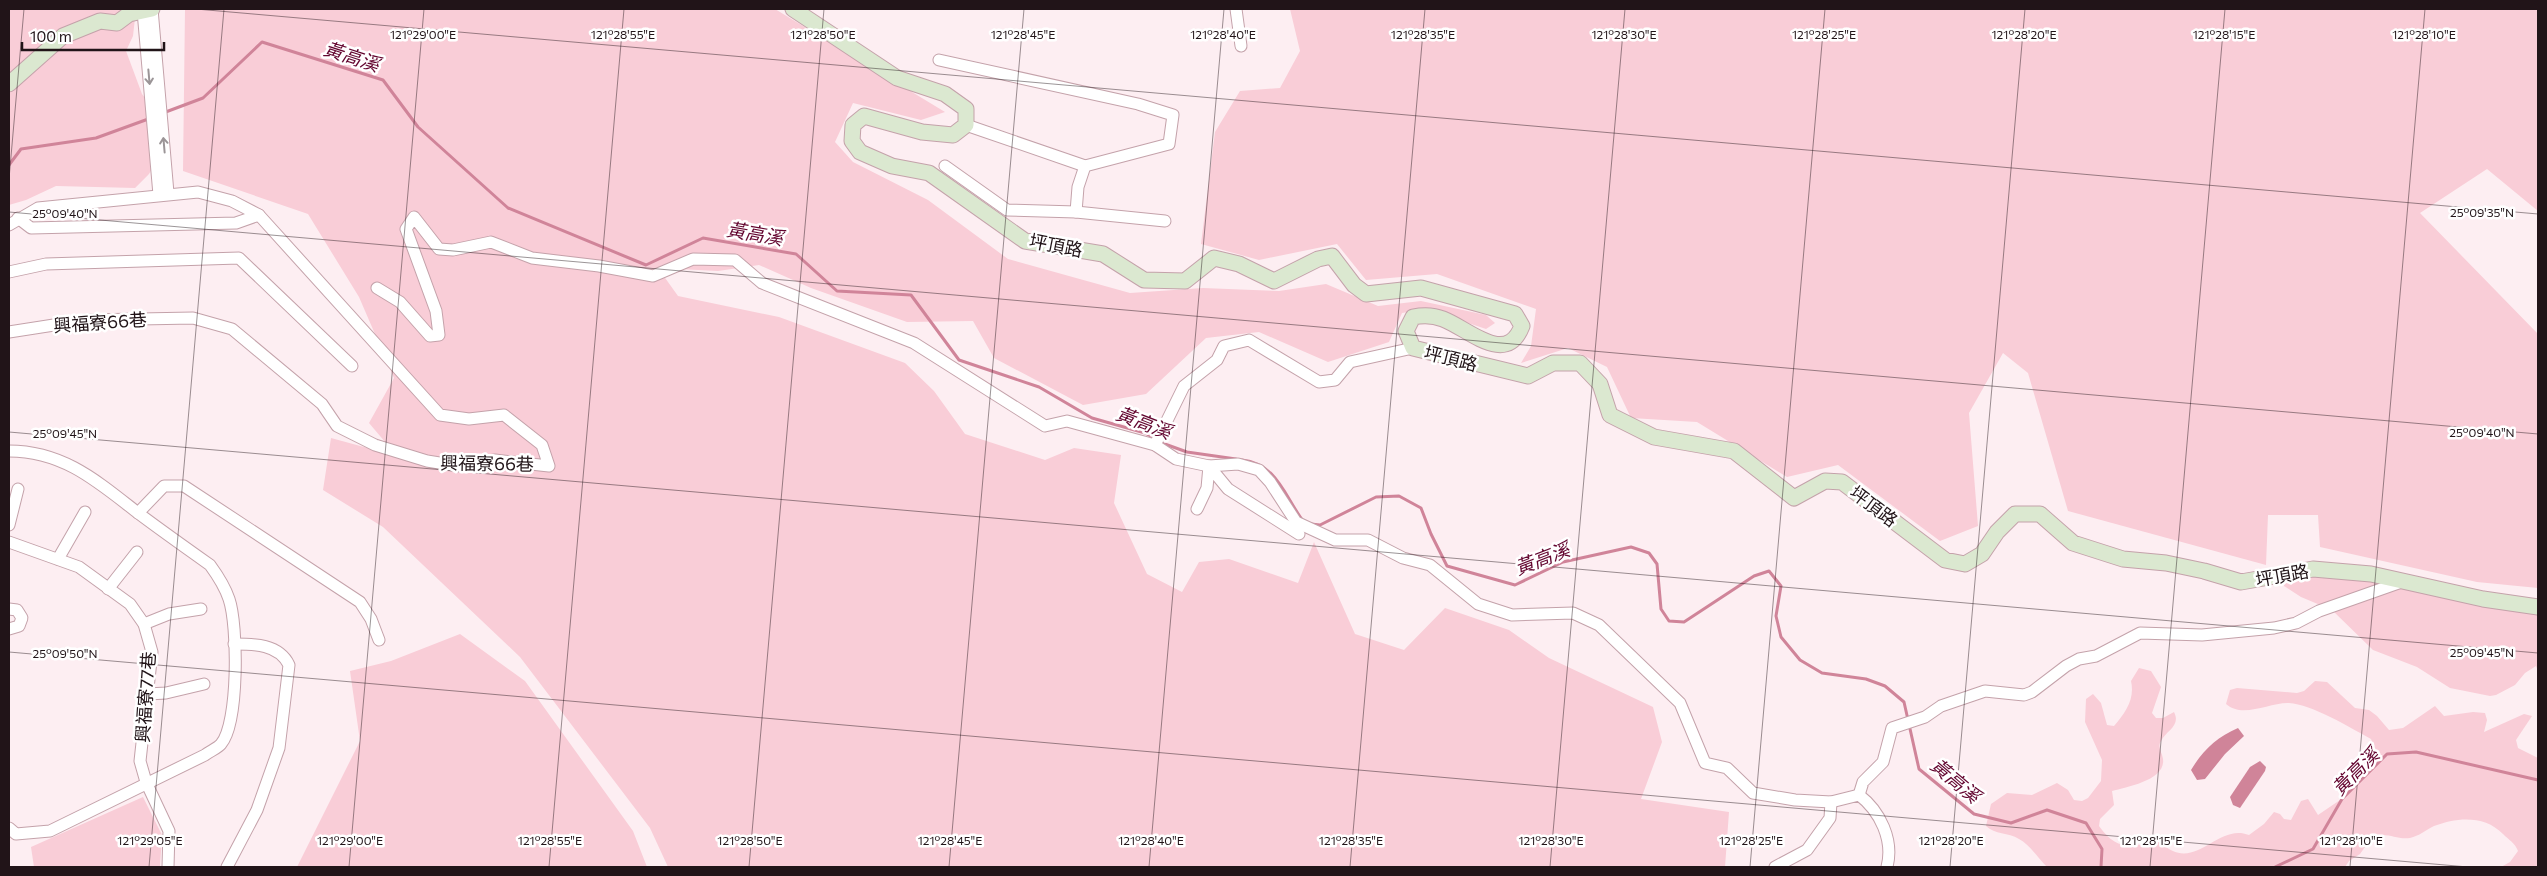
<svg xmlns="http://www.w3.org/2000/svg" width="2547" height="876" font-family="Commissioner,'Noto Sans TC',sans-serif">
<rect width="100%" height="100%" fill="#fdeef2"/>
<g fill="#f9cdd7">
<path d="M 9,9 L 136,9 L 133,36 L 126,51 L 142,94 L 154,110 L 158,158 L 149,174 L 135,188 L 56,186 L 26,200 L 9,205 Z"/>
<path d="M 185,9 L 775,9 L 945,112 L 921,120 L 853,103 L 835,142 L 853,162 L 928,200 L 1008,259 L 1130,293 L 1203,288 L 1279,291 L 1326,284 L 1378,306 L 1421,301 L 1486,315 L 1495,323 L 1486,329 L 1426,309 L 1402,313 L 1389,342 L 1328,362 L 1259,332 L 1206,338 L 1146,394 L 1083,405 L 994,358 L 973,321 L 907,322 L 811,288 L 759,265 L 718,271 L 658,268 L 678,296 L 779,317 L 905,363 L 934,391 L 965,434 L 1045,460 L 1074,448 L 1121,455 L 1114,503 L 1147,574 L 1182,592 L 1199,562 L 1229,559 L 1298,583 L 1314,542 L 1355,634 L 1404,650 L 1445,608 L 1509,630 L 1549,658 L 1653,707 L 1662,742 L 1641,799 L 1729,812 L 1725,867 L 668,867 L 650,828 L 520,657 L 383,527 L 323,490 L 331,438 L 397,456 L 369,423 L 394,378 L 359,297 L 308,214 L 183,171 Z"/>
<path d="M 1290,9 L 2538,9 L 2538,211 L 2487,169 L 2420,213 L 2538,334 L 2538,588 L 2477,582 L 2320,547 L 2318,515 L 2268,515 L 2266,565 L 2068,511 L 2028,373 L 2003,353 L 1969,413 L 1978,526 L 1940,541 L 1838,465 L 1787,477 L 1697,422 L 1631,418 L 1607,367 L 1568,348 L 1521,363 L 1531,346 L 1536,309 L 1437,274 L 1366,280 L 1337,244 L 1259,260 L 1201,244 L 1215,132 L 1240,91 L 1280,88 L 1300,51 Z"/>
<path d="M 2356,571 L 2538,611 L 2538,671 L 2536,666 L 2525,673 L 2515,685 L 2496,695 L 2490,696 L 2450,688 L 2417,667 L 2373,650 L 2332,610 L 2301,597 L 2284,586 L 2284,581 L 2288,578 Z"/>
<path d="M 460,634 L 525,681 L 633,831 L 647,867 L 297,867 L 360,741 L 350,671 L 391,661 Z"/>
<path d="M 2139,668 L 2151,671 L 2161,687 L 2152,713 L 2156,718 L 2163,718 L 2174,712 C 2181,726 2167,730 2161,741 C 2157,747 2162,752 2163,759 C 2166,780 2127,787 2112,791 L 2114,805 L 2100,819 L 2099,826 C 2118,853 2132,845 2160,842 C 2195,876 2216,822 2249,835 L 2264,824 L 2274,812 L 2280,814 L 2284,819 L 2291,820 L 2301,801 L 2308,799 L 2318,815 L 2340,800 L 2353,774 L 2372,754 L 2374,746 L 2371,739 C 2351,728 2311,704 2289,703 C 2270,702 2243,719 2226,704 L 2230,690 L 2237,688 L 2297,693 L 2304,691 L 2315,681 L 2327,682 L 2355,708 L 2369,710 L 2377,716 L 2389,730 L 2403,728 L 2435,706 L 2444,716 L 2473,712 L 2485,713 L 2487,720 L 2484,732 L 2524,714 L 2532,716 L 2516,740 L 2518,748 L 2538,758 L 2538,867 L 2501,867 L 2510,862 L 2518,851 C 2515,843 2509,840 2503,834 C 2485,815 2457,817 2434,826 C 2426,830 2419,836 2410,838 C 2395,840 2388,831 2372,837 L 2360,854 L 2349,861 L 2345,867 L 2047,867 C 2038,858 2030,845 2019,839 C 2008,832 1995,835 1986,826 L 1991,804 L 2007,793 L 2032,795 L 2057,783 L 2068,790 L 2074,800 L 2082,801 L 2088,798 L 2101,781 L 2102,760 L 2085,722 L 2086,699 L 2093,694 L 2101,703 L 2107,725 L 2114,726 C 2126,712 2135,699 2131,681 Z"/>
<path d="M 143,797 L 162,835 L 160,867 L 34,867 L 31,847 Z"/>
</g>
<g fill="#d08499">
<path d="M 2238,728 L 2244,736 L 2225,754 L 2205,779 L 2197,780 L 2191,770 C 2203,750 2217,737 2238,728 Z"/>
<path d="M 2260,761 L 2266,767 L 2265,771 L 2240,808 L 2233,805 L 2230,797 L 2250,767 Z"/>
</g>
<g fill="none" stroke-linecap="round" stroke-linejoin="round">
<g stroke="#d08499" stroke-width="3">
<path d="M 163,113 L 203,98 L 262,42 L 383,80 L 418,127 L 508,208 L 646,265 L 703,238 L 796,254 L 837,291 L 911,295 L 959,360 L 1039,387 L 1092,418 L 1145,433 L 1154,438"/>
<path d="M 9,165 L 21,149 L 96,138 L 151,118"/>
<path d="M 1162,443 L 1187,452 L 1236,459"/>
<path d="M 1242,460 C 1277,464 1284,495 1303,521"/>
<path d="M 1311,524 L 1320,525 L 1376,497 L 1399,496 L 1421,508 L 1431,534 L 1447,566 L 1515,585 L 1563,562 L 1631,547 L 1649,553 L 1657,564 L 1661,609 L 1669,621 L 1684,622 L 1754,576 L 1769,571 L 1781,586 L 1776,616 L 1781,637 L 1800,660 L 1822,673 L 1866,679 L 1885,686 L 1904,702 L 1919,769 L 1974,814 L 2011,823 L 2047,810 L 2086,823 L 2102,849 L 2101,867"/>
<path d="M 2275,867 L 2313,849 L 2342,799 L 2387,754 L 2416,752 L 2538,780"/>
</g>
<g stroke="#c4a2aa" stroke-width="13">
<g id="street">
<path d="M 152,9 L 168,193"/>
<path d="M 1236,9 L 1241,46"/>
<path d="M 143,11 L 159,195"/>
<path d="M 939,60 L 1138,104 L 1173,115 L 1169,144 L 1085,166 L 1078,187 L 1076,212 L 1007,210 L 945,166"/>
<path d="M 966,125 L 1085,166"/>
<path d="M 1076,212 L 1165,221"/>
<path d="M 18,218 L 31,228 L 236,223 L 259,215"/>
<path d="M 9,225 L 38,208 L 198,192 L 232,201 L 259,215 L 440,415 L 469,419 L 504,415 L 542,445 L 549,466 L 495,460 L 458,466 L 427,461 L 375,445 L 337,426 L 322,404 L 232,329 L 193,318 L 86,320 L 9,332"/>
<path d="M 9,272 L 46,264 L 239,258 L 352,366"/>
<path d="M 377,288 L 400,302 L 430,336 L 439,335 L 436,311 L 406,229 L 414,217 L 439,249 L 453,250 L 491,242 L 532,258 L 599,266 L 653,276 L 693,259 L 735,260 L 762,283 L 914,343 L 1045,426 L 1067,421 L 1155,445 L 1176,459 L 1209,466 L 1238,464 L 1259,470 L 1270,482 L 1296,522 L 1335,540 L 1368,540 L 1403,558 L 1430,565 L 1478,604 L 1512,615 L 1573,613 L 1599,625 L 1680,703 L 1705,763 L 1727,768 L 1753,793 L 1795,800 L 1831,802 L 1859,795 C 1880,811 1894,840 1887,867"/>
<path d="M 1155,445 L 1184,386 L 1217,360 L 1224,346 L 1249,340 L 1319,382 L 1335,380 L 1350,362 L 1413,348"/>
<path d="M 9,451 C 63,451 97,481 138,513 C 162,531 186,548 210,565 C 218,576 225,587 229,599 C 238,625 239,723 221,744 C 218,748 210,751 205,755 L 50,831 L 16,834 L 9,828"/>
<path d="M 1197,509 L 1207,488 L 1209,466 L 1228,489 L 1299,534"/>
<path d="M 138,513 L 164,486 L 184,486 L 360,602 L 371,619 L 379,640"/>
<path d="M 9,525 L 18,489"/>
<path d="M 9,542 L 79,567 L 130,604 L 144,624 L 152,652 L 140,761 L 146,782 L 169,831 L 168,867"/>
<path d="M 58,559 L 85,512"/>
<path d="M 108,589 L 137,552"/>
<path d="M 9,609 L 17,610 L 22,618 L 19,626 L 9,629"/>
<path d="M 144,624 L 169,614 L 201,609"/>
<path d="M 148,694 L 166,693 L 204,684"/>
<path d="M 1859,795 L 1863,782 L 1883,762 L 1892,728 L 1925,717 L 1941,706 L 1985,691 L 2024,695 L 2032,692 L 2066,666 L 2079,659 L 2096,656 L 2140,633 L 2202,635 L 2274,628 L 2296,623 L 2319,611 L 2404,581"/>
<path d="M 227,867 L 257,810 L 279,748 L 289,665 C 279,644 254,644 234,644"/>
<path d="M 1775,867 L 1807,850 L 1830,818 L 1831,802"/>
</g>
</g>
<g stroke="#c4a2aa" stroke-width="17">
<g id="secondary">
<path d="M 793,9 L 897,78 L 945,94 L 966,109 L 966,125 L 953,135 L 922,132 L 864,116 L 853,125 L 852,141 L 860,152 L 892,166 L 929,173 L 1025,241 L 1103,254 L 1144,280 L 1185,281 L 1214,258 L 1239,264 L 1274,281 L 1318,259 L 1332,256 L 1354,285 L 1366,294 L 1421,288 L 1515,314 L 1522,326 C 1506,367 1469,329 1443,319 C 1433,315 1423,315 1413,317 L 1406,331 L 1413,348 L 1528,376 L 1553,363 L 1580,363 L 1600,384 L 1610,415 L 1654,437 L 1734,451 L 1794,498 L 1825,481 L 1842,482 L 1945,560 L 1965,564 L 1982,554 L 1997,532 L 2015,514 L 2040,514 L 2073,543 L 2123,559 L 2166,563 L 2204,571 L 2241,582 L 2313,569 L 2371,574 L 2483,599 L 2538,607"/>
<path d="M 9,84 L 63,36 L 100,21 L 117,23 L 129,14 L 152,9"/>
</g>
</g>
<use href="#street" stroke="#fff" stroke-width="11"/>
<use href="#secondary" stroke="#dbe8d0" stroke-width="15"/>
</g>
<defs><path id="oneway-shaft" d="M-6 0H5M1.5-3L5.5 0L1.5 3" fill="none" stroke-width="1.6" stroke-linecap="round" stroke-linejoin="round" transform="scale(1.25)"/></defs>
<g stroke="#9b9597">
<use href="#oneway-shaft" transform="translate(149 77) rotate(85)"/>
<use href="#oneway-shaft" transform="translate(164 145) rotate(-95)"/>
</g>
<path fill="none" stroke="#211418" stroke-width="1" stroke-opacity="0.45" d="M 196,9 L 2538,214M 9,179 L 24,9M 9,212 L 2538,434M 9,432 L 2538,653M 9,652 L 2468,867M 149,867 L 224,9M 349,867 L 424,9M 549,867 L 624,9M 749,867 L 824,9M 949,867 L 1024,9M 1149,867 L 1224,9M 1350,867 L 1425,9M 1550,867 L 1625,9M 1750,867 L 1825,9M 1950,867 L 2025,9M 2150,867 L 2225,9M 2350,867 L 2425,9"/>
<g text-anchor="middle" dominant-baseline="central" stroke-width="5" stroke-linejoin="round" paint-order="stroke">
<g font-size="18" fill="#211418" stroke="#fff">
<text transform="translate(1056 245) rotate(11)">坪頂路</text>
<text transform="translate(100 322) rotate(-4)">興福寮66巷</text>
<text transform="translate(1451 358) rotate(14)">坪頂路</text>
<text transform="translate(487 463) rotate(1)">興福寮66巷</text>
<text transform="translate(1874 506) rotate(37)">坪頂路</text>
<text transform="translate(2282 575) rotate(-10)">坪頂路</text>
<text transform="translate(145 697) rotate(-86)">興福寮77巷</text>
</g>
<g font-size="19" font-style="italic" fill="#63052f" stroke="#fff">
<text transform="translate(352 56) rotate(18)">黃高溪</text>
<text transform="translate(755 233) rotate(10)">黃高溪</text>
<text transform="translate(1144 422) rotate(21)">黃高溪</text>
<text transform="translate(1542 558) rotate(-21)">黃高溪</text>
<text transform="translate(2355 771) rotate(-45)">黃高溪</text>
<text transform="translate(1956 780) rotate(40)">黃高溪</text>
</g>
</g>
<g font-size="12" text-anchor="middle" fill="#211418" stroke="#fff" stroke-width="5" stroke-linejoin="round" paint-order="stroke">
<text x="423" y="39">121°29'00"E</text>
<text x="623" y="39">121°28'55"E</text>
<text x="823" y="39">121°28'50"E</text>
<text x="1023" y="39">121°28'45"E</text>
<text x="1223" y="39">121°28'40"E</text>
<text x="1423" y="39">121°28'35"E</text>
<text x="1624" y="39">121°28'30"E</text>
<text x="1824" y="39">121°28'25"E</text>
<text x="2024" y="39">121°28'20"E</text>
<text x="2224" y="39">121°28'15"E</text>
<text x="2424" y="39">121°28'10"E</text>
<text x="2482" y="217">25°09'35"N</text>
<text x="65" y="218">25°09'40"N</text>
<text x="2482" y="437">25°09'40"N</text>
<text x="65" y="438">25°09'45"N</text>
<text x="2482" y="657">25°09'45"N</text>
<text x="65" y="658">25°09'50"N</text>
<text x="150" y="845">121°29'05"E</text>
<text x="350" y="845">121°29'00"E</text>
<text x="550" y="845">121°28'55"E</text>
<text x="750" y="845">121°28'50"E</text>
<text x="950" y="845">121°28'45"E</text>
<text x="1151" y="845">121°28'40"E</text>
<text x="1351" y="845">121°28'35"E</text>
<text x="1551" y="845">121°28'30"E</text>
<text x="1751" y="845">121°28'25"E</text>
<text x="1951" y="845">121°28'20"E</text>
<text x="2151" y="845">121°28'15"E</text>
<text x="2351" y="845">121°28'10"E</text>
</g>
<rect width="2547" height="876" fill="none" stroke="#211418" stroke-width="20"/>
<path d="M22 42v8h142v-8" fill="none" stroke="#211418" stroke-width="2.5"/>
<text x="30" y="42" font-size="15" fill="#211418" stroke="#ffffff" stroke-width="4" paint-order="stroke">100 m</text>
</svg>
